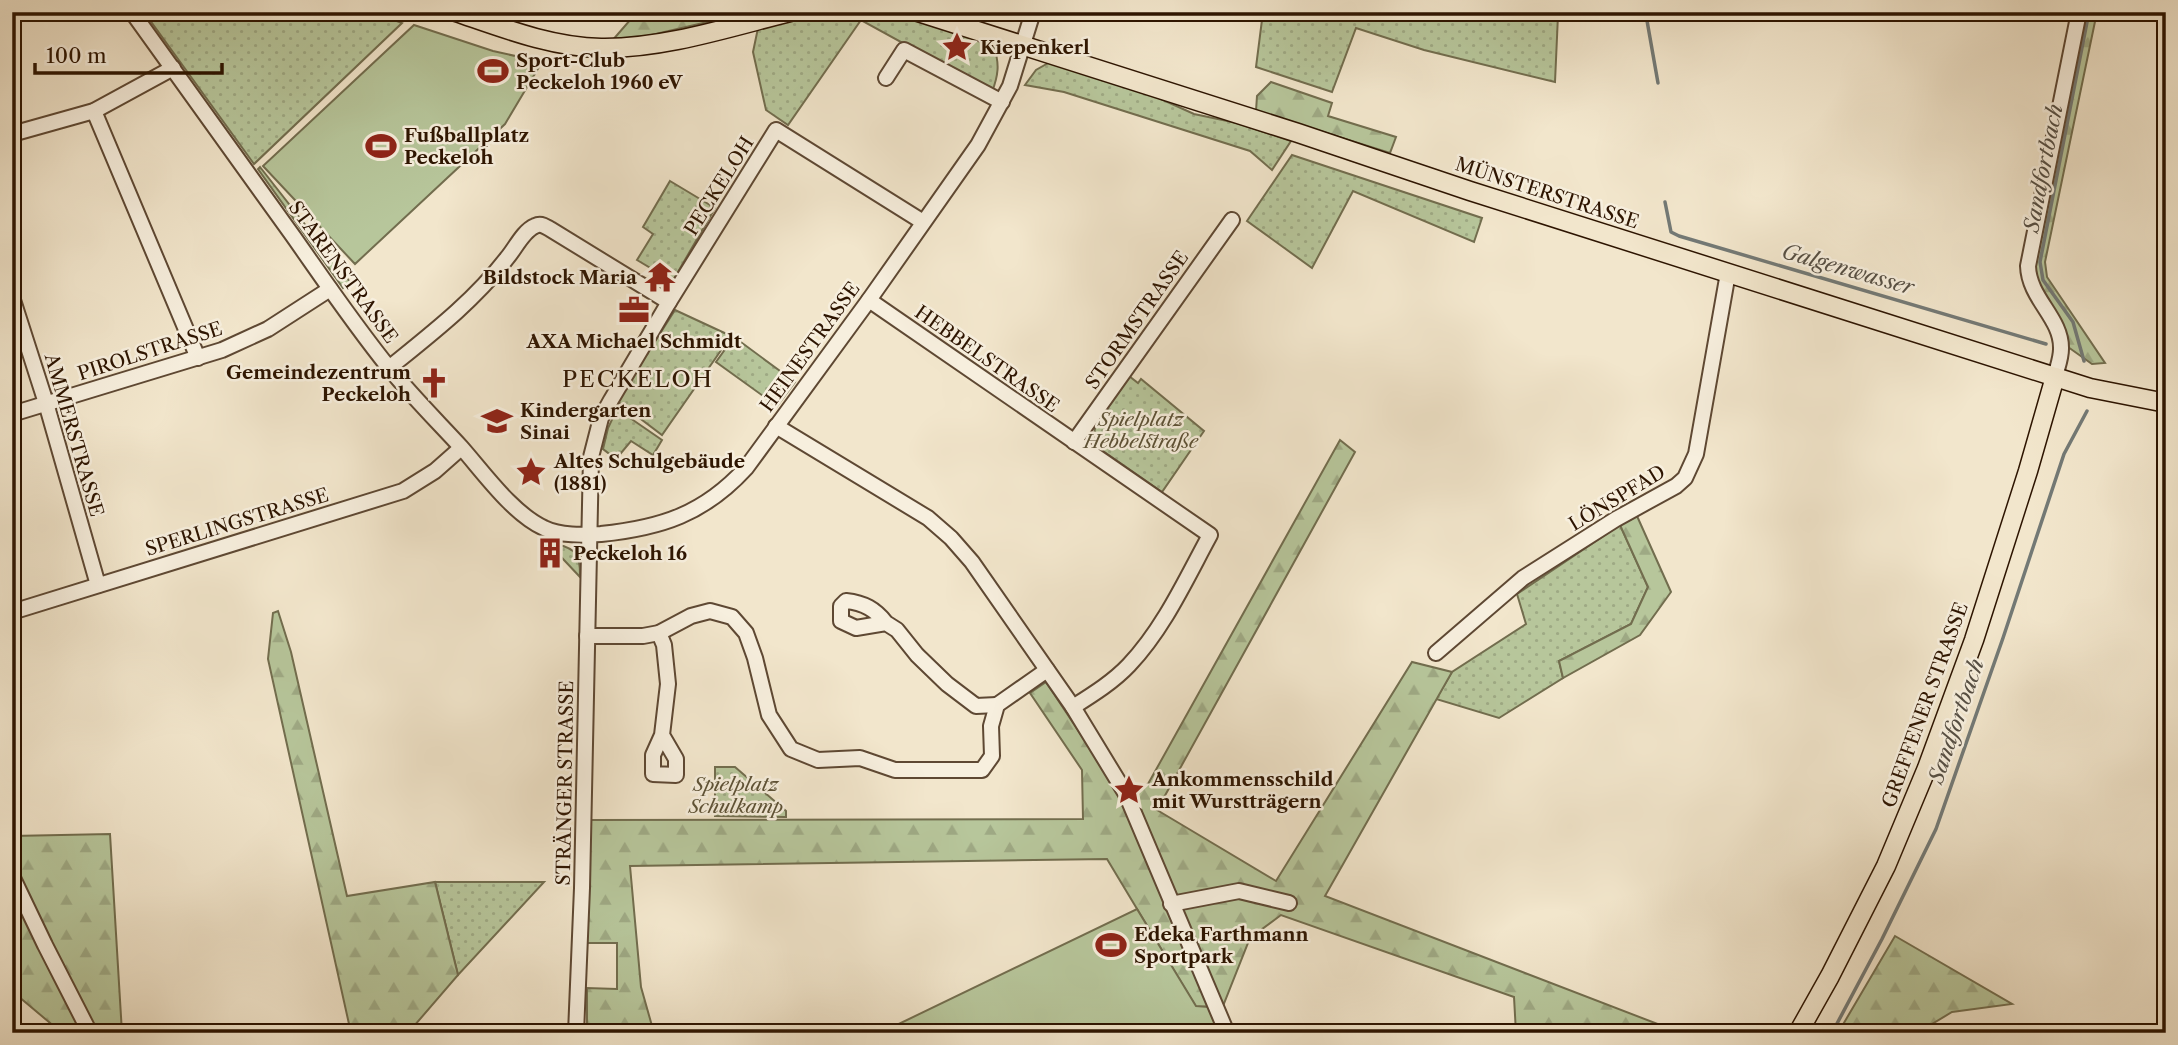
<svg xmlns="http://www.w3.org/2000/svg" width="2178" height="1045" font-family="'Libre Caslon Text',serif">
<defs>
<pattern id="grass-dots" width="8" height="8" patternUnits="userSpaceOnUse" patternTransform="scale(1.75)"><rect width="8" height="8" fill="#b7c69b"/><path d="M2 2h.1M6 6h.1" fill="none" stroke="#9ea984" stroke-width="1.8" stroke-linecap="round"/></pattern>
<pattern id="forest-firs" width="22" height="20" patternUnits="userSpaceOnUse" patternTransform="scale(1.75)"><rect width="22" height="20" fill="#b7c69b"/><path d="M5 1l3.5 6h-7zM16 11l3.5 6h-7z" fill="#9ea984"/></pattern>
</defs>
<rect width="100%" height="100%" fill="#f2e6cc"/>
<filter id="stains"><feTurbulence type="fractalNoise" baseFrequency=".00286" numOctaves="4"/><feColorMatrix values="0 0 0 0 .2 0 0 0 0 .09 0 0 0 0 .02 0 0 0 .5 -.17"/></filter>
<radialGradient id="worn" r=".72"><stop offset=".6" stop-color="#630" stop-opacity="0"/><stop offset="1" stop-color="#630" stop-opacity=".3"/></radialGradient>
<g fill="url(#grass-dots)" stroke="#726d4e" stroke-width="2">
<path d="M 144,12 L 373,12 L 402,23 L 254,164 Z"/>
<path d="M 831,12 L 887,12 L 980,40 L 994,48 C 1000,64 998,76 992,92 L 861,20 L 788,125 L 766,110 L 753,52 L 758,28 Z"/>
<path d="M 1263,12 L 1593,12 L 1592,18 L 1558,15 L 1555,82 L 1424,50 L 1356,28 L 1332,92 L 1256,67 Z"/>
<path d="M 1050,62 L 1152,95 L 1194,114 L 1237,123 L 1291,141 L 1272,170 L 1250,151 L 1064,92 L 1025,85 L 1036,70 Z"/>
<path d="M 1292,155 L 1482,218 L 1474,242 L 1353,191 L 1312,268 L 1247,221 Z"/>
<path d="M 670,181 L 715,208 L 671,284 L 666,287 L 657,285 L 662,275 L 637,260 L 653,234 L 643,227 Z"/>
<path d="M 675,310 L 731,336 L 662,435 L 617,401 Z"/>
<path d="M 734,337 L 795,382 L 777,406 L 716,362 Z"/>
<path d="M 1129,376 L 1138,383 L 1141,379 L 1204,431 L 1162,492 L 1103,451 L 1094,434 L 1096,423 Z"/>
<path d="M 617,409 L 662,440 L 653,455 L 631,441 L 616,459 L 603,449 L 608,428 Z"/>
<path d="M 1620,525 L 1648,587 L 1631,624 L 1559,661 L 1563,678 L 1499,718 L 1436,699 L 1452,672 L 1526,624 L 1517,594 Z"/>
<path d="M 548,543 C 572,546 581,551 580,577 Z"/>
<path d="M 715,767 L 735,767 L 786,811 L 786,817 L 715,816 Z"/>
<path d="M 435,882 L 544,882 L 458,975 Z"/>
</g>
<g fill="url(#forest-firs)" stroke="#726d4e" stroke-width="2">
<path d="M 637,12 L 740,12 L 742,14 L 630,40 L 611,42 Z"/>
<path d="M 2086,12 L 2097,12 L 2045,262 L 2047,277 L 2105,363 L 2092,364 L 2068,347 L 2064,329 L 2038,288 L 2034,273 Z"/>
<path d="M 1271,82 L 1332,103 L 1328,116 L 1396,137 L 1390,153 L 1256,111 L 1257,96 Z"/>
<path d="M 260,167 L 350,282 L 343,288 L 258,169 Z"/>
<path d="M 1340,440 L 1355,452 L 1157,810 L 1276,881 L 1412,662 L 1452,672 L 1325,896 L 1681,1033 L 1516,1033 L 1514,997 L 1281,915 L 1250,938 L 1223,1006 L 1196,1007 L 1107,859 L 630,866 L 641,987 L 654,1033 L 587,1033 L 587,988 L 617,989 L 617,943 L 587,943 L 588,820 L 1083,819 L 1082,770 L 1030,693 L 1046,682 L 1117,789 L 1120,798 L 1148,784 Z"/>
<path d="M 1637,516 L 1671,592 L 1640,635 L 1563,678 L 1559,661 L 1631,624 L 1648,587 L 1620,525 Z"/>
<path d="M 278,611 L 291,652 L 347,896 L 435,882 L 458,975 L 408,1033 L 351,1033 L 268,659 L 273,613 Z"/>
<path d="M 110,834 L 122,1033 L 62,1033 L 12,991 L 12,868 L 18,864 L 12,853 L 12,836 Z"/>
<path d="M 1895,936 L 2012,1004 L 1952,1012 L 1917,1033 L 1838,1033 Z"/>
</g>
<g fill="#b7c69b" stroke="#726d4e" stroke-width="2">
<path d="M 414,25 L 493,51 L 542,62 L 505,124 L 355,264 L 263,166 Z"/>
<path d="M 1137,909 L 1196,1006 L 1209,1007 L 1219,1033 L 880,1033 Z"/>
</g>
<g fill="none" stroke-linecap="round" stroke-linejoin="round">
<g stroke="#737975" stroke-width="3.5">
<path d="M 1643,12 L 1646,15 L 1658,83"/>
<path d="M 1665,202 L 1671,232 L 1679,236 L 2046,344"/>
<path d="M 2084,361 L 2073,322 L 2043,280 L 2040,262 L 2089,12"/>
<path d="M 1832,1033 L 1882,939 L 1936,829 L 2003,638 L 2064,454 L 2087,411"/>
</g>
<g stroke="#5e4833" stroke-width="18">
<g id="minor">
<path d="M 132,12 C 186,86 239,161 293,236 C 324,280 355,326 390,369 C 412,396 437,421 461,447 C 484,473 512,513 544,528 C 560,536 583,535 601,534 C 661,528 704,514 746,468 L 869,300 L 978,145 L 1010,86 L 1033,12"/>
<path d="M 886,78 L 904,50 L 1002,102"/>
<path d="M 94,111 L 198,358"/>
<path d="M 12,134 L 94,111 L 173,68"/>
<path d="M 12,297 L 46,403 L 98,585"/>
<path d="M 389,368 C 431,334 474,301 507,258 C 515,249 523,231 535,226 C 541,223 544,226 550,229 L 669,302"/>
<path d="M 2055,377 C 2057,368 2061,359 2061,349 C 2062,318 2029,299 2028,266 L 2079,12"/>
<path d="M 12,414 L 222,350 L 268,329 L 330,289"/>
<path d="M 776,426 L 928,518 L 951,538 L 972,562 L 1073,707 C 1092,695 1113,682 1129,665 C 1164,628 1186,579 1210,535 L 869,300"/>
<path d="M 1074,442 L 1232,220"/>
<path d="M 12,612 L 403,491 L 435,471 L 461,448"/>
<path d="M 886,623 C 875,609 864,603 846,601 L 841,606 L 841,621 L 856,628 L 886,623 L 897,630 L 917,655 L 947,684 L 976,706 L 997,705"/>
<path d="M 659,633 L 664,645 L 668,684 L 662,735 L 676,759 L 676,775 L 653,774 L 653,755 L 662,735"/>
<path d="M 587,636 L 643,636 L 659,633 L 691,616 L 710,611 L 732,617 L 746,633 L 755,658 L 769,715 L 791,749 L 818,760 L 860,758 L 895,770 L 982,770 L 992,756 L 991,726 L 997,705 L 1047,670"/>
<path d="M 1436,653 L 1523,578 L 1616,519 L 1676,486 L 1685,478 L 1696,454 L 1728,273"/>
<path d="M 1073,707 L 1126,794 L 1227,1033"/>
<path d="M 12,876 L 45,945 L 90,1033"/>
<path d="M 1171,904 L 1239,891 L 1289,903"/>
<path d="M 576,1033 L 582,888 L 591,457 L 601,418 L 611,400 L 669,302 L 776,130 L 923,222"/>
</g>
</g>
<g stroke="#2d1400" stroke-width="21">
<g id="major">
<path d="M 456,12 C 503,28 551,47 601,48 C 663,49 730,27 790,12"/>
<path d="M 918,12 L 1298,133 L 1470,191 L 2090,388 L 2166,403"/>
<path d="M 1798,1033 L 1830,976 L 1886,866 L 1927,768 L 1974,640 L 2028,471 L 2055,377"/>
</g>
</g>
<use href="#minor" stroke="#f7efde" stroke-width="14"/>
<use href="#major" stroke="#f2e6cc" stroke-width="18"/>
</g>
<defs>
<g id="sight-bare" transform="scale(2.415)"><path d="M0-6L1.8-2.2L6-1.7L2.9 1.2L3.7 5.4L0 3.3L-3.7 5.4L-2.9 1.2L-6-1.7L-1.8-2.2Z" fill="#8f2418" stroke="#f7efde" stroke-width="2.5" paint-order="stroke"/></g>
<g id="stadium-bare" transform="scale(2.415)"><path d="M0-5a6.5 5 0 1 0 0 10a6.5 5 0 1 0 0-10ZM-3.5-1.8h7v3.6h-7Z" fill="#8f2418" stroke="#f7efde" stroke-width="2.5" paint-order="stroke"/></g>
<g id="temple-bare" transform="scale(2.415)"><path d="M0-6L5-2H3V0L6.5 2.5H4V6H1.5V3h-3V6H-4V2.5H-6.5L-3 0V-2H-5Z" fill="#8f2418" stroke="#f7efde" stroke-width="2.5" paint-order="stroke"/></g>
<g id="office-bare" transform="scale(2.415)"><path d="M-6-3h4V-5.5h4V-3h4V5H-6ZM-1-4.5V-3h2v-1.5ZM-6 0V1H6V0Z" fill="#8f2418" stroke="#f7efde" stroke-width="2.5" paint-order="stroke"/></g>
<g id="church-bare" transform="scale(2.415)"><path d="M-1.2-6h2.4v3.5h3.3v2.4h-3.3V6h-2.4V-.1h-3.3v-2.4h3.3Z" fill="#8f2418" stroke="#f7efde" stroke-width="2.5" paint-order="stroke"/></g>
<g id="school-bare" transform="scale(2.415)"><path d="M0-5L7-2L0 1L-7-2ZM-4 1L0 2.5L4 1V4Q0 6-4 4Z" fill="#8f2418" stroke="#f7efde" stroke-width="2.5" paint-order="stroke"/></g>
<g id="building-bare" transform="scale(2.415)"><path d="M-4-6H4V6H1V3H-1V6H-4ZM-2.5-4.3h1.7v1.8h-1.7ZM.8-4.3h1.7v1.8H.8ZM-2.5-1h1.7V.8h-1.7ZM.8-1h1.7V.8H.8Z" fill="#8f2418" stroke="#f7efde" stroke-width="2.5" paint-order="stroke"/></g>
</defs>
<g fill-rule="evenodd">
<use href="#sight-bare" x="957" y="47"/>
<use href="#stadium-bare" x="493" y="71"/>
<use href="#stadium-bare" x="381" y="146"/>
<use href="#temple-bare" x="660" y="277"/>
<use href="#office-bare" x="634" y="310"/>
<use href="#church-bare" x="434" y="383"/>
<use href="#school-bare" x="497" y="421"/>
<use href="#sight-bare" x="531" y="472"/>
<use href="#building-bare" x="550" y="553"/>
<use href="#sight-bare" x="1129" y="790"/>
<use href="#stadium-bare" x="1111" y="945"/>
</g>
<g text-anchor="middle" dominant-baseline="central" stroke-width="5" stroke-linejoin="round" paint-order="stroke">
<g font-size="19" font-weight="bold" fill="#2d1400" stroke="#f7efde" text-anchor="start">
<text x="980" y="47">Kiepenkerl</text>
<text x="516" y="60">Sport-Club<tspan x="516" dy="22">Peckeloh 1960 eV</tspan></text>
<text x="404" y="135">Fußballplatz<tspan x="404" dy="22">Peckeloh</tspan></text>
<text x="637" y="277" text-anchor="end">Bildstock Maria</text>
<text x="634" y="341" text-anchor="middle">AXA Michael Schmidt</text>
<text x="411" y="372" text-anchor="end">Gemeindezentrum<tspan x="411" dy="22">Peckeloh</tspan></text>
<text x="520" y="410">Kindergarten<tspan x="520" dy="22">Sinai</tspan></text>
<text x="554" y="461">Altes Schulgebäude<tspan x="554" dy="22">(1881)</tspan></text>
<text x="573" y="553">Peckeloh 16</text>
<text x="1152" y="779">Ankommensschild<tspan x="1152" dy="22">mit Wurstträgern</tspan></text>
<text x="1134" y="934">Edeka Farthmann<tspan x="1134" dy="22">Sportpark</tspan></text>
</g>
<g font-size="19" fill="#2d1400" stroke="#f7efde">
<text transform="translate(719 186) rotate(-58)">PECKELOH</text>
<text transform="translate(1547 193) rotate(18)">MÜNSTERSTRASSE</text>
<text transform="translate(343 272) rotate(54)">STARENSTRASSE</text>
<text transform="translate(1137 320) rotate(-55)">STORMSTRASSE</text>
<text transform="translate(810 347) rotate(-54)">HEINESTRASSE</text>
<text transform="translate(150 351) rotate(-18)">PIROLSTRASSE</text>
<text transform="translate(987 359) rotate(35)">HEBBELSTRASSE</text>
<text transform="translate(74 435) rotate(74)">AMMERSTRASSE</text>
<text transform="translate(1617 498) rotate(-31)">LÖNSPFAD</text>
<text transform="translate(237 522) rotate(-17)">SPERLINGSTRASSE</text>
<text transform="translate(1925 705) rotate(-70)">GREFFENER STRASSE</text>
<text transform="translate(565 783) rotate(-89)">STRÄNGER STRASSE</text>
</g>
<g font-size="19" font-style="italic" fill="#5d5236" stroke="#f7efde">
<text x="1141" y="419">Spielplatz<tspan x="1141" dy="22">Hebbelstraße</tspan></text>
<text x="736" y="784">Spielplatz<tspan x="736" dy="22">Schulkamp</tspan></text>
</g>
<g font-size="21" font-style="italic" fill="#564f44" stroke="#f7efde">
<text transform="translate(2043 168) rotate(-79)">Sandfortbach</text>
<text transform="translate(1848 269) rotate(16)">Galgenwasser</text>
<text transform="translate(1956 721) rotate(-71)">Sandfortbach</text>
</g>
<g font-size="23" letter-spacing="2" fill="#2d1400" stroke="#f7efde">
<text x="638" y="379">PECKELOH</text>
</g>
</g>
<rect width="2178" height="1045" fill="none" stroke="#f2e6cc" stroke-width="42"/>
<rect x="14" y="14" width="2150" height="1017" fill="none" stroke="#2d1400" stroke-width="3.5"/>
<rect x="21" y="21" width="2136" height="1003" fill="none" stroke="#2d1400" stroke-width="2"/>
<path d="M35 63v10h187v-10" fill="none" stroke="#2d1400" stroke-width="3.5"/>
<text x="46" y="63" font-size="21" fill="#2d1400" stroke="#f7efde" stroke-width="5" paint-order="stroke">100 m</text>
<rect width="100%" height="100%" filter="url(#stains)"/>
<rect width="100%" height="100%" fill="url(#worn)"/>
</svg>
